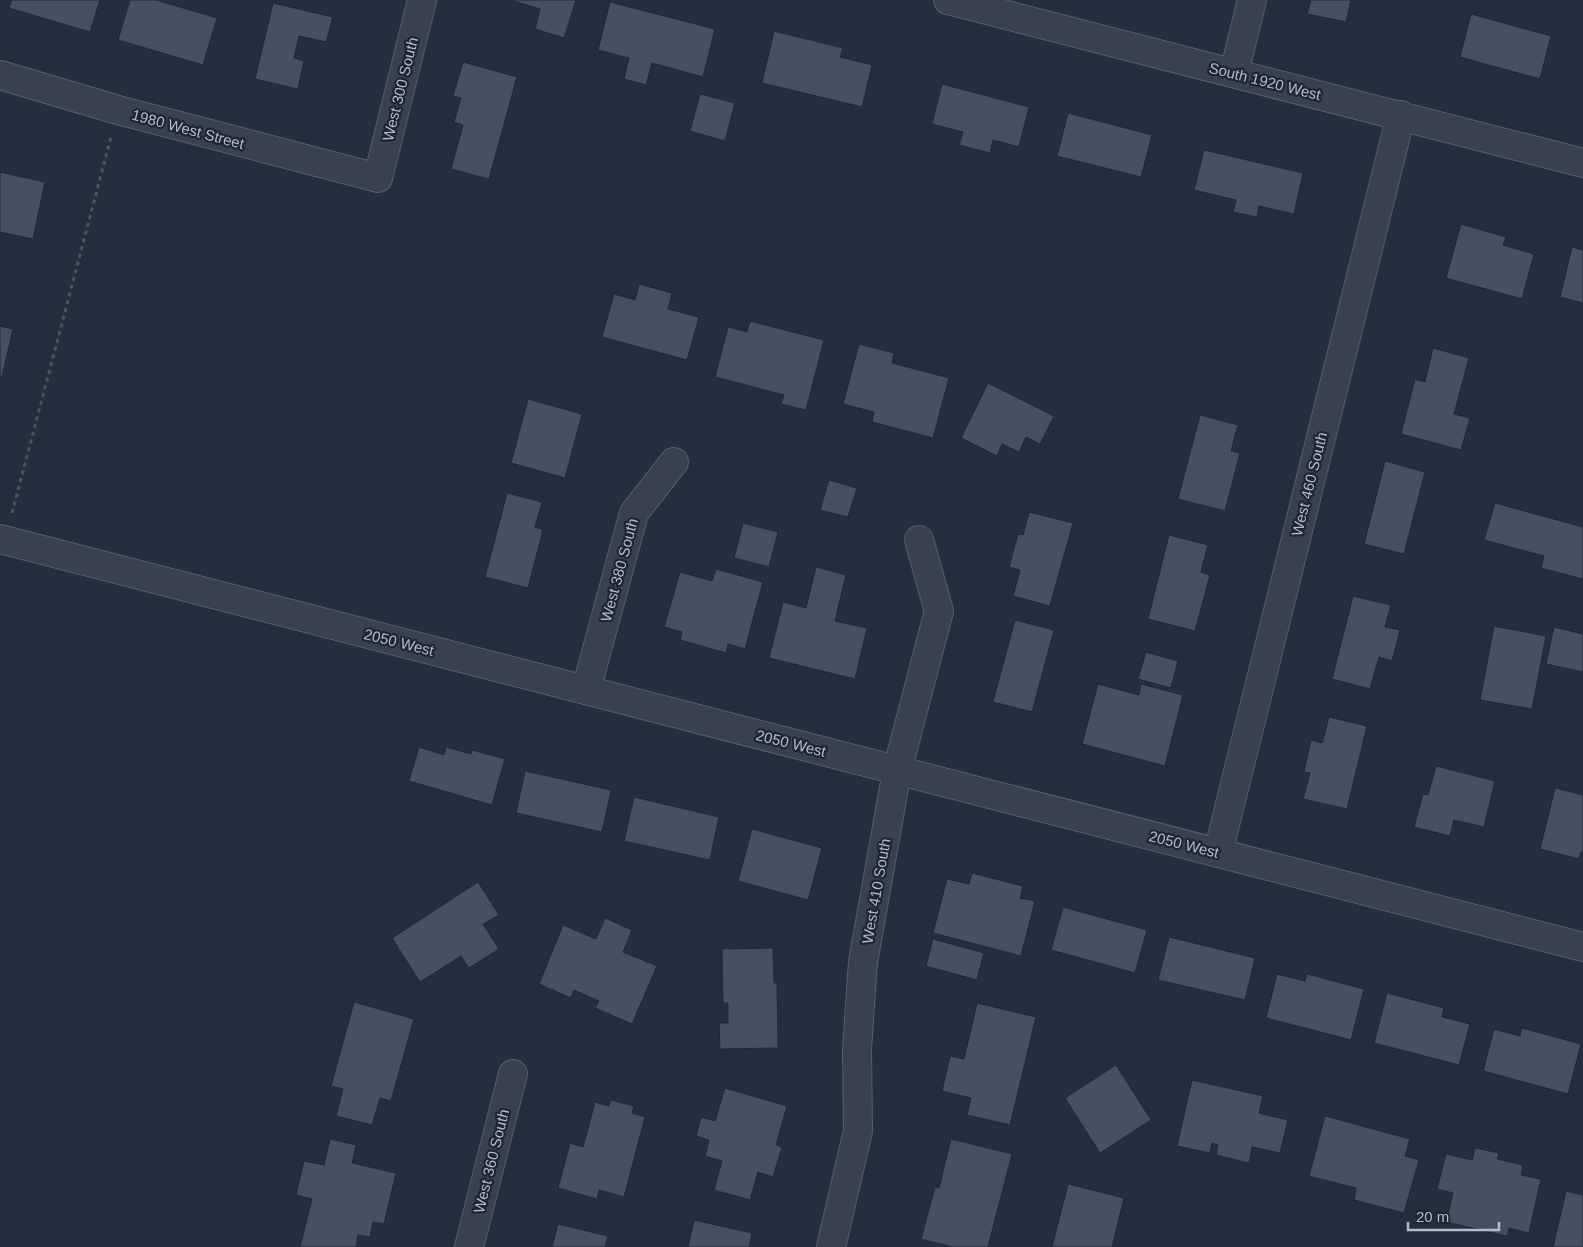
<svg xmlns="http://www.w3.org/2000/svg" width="1583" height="1247" font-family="Helvetica,sans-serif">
<rect width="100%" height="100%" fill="#242f3e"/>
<g fill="#455162" stroke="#1f2835">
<path d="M 12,0 L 100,0 L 90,32 L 9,8 Z"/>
<path d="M 130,0 L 156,0 L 217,18 L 203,65 L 118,40 Z"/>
<path d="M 510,0 L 576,0 L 564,38 L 535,29 L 540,9 Z"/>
<path d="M 1311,0 L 1351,0 L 1346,22 L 1307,14 Z"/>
<path d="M 610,2 L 715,29 L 703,77 L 652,63 L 646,85 L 624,79 L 629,58 L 598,50 Z"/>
<path d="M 273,3 L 333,17 L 326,42 L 299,36 L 294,58 L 304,61 L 298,89 L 255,79 Z"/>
<path d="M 1471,14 L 1551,36 L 1540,79 L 1460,57 Z"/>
<path d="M 774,31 L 843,48 L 840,57 L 872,65 L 862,107 L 762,83 Z"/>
<path d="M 463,62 L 517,77 L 489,179 L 451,169 L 463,125 L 454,122 L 461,98 L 453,96 Z"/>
<path d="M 942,84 L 1029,107 L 1019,147 L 993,140 L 990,153 L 959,145 L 963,132 L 932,124 Z"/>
<path d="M 700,94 L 735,103 L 725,141 L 690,131 Z"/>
<path d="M 1068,113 L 1152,135 L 1141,177 L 1057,156 Z"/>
<path d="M 1204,150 L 1303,173 L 1294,214 L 1259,206 L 1257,217 L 1233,212 L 1236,200 L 1194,190 Z"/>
<path d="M 0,172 L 45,182 L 33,239 L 0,232 Z"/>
<path d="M 1461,224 L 1506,237 L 1503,245 L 1534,254 L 1522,299 L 1446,278 Z"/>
<path d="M 1572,247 L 1583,250 L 1583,303 L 1560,297 Z"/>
<path d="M 639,284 L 672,293 L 668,309 L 699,317 L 687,360 L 602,337 L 614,294 L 635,300 Z"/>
<path d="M 750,321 L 824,340 L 806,410 L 781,404 L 784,395 L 715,377 L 728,327 L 747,332 Z"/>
<path d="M 0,326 L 13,329 L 2,377 L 0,376 Z"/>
<path d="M 859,344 L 894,353 L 892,363 L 949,378 L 933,438 L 872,422 L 874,412 L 843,404 Z"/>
<path d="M 1433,348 L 1469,358 L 1454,414 L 1470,418 L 1461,450 L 1401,434 L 1415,379 L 1425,382 Z"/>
<path d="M 988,383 L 1054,416 L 1040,444 L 1026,437 L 1019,452 L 1002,444 L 997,456 L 961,438 Z"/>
<path d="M 528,399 L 582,414 L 565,478 L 511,463 Z"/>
<path d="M 1200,415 L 1238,425 L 1231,451 L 1240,453 L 1225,511 L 1178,499 Z"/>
<path d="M 1385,461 L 1425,472 L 1404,554 L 1364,544 Z"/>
<path d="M 829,480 L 857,488 L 848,517 L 820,510 Z"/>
<path d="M 507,493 L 542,502 L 535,527 L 543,530 L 528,588 L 485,577 Z"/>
<path d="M 1495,503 L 1583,527 L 1583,579 L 1541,568 L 1544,556 L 1484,540 Z"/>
<path d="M 1029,512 L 1073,523 L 1050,606 L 1013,596 L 1020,570 L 1009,567 L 1018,534 L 1023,535 Z"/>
<path d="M 743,523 L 778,532 L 769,567 L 734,558 Z"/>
<path d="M 1169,535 L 1208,545 L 1201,572 L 1210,575 L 1195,631 L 1148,619 Z"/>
<path d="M 816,567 L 846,575 L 835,621 L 867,628 L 855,679 L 769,658 L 783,602 L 806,608 Z"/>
<path d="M 716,569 L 763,582 L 745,649 L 728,644 L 726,653 L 680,640 L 682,632 L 664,627 L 680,572 L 712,581 Z"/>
<path d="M 1353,596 L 1391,605 L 1385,627 L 1400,630 L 1392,661 L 1379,657 L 1370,689 L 1332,679 Z"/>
<path d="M 1015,620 L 1054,630 L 1032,712 L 993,702 Z"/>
<path d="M 1494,626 L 1546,636 L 1532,709 L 1480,700 Z"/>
<path d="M 1554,627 L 1583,634 L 1583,672 L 1546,664 Z"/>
<path d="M 1146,652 L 1178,661 L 1171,688 L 1138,679 Z"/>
<path d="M 1098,684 L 1139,695 L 1141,684 L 1183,695 L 1165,766 L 1082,744 Z"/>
<path d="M 1329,717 L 1367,726 L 1347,809 L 1303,799 L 1310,773 L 1304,772 L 1311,740 L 1322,743 Z"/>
<path d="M 419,747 L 444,755 L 446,747 L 471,754 L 472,750 L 505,759 L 492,805 L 409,781 Z"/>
<path d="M 1436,766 L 1495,781 L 1484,827 L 1454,820 L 1450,836 L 1414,827 L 1423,794 L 1428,795 Z"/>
<path d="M 525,771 L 611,790 L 602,832 L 516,813 Z"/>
<path d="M 1555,788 L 1583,795 L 1583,852 L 1581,852 L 1579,859 L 1540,849 Z"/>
<path d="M 634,797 L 719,817 L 710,860 L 624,841 Z"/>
<path d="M 752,829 L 822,848 L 808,900 L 738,881 Z"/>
<path d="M 972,873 L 1023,886 L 1020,898 L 1035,901 L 1021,956 L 933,933 L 947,879 L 969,884 Z"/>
<path d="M 478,882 L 499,915 L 483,924 L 499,949 L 469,968 L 461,956 L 420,982 L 392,938 Z"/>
<path d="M 1063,907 L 1147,930 L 1135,973 L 1051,950 Z"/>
<path d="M 605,918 L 632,930 L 623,952 L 657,966 L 632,1024 L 595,1008 L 599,1001 L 574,990 L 571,998 L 539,984 L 563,925 L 596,939 Z"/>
<path d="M 1169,937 L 1255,958 L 1245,1000 L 1158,980 Z"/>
<path d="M 933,939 L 984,953 L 977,980 L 926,966 Z"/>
<path d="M 773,948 L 774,983 L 777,983 L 778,1048 L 720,1049 L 719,1023 L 728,1023 L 728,1003 L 723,1003 L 722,949 Z"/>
<path d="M 1277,974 L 1305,981 L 1307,974 L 1364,989 L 1351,1040 L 1266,1018 Z"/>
<path d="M 1387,993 L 1444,1008 L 1442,1017 L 1470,1024 L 1459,1065 L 1374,1043 Z"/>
<path d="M 354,1002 L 414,1019 L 391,1101 L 380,1098 L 372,1125 L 336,1116 L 343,1089 L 331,1086 Z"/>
<path d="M 977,1003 L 1036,1017 L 1010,1125 L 967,1115 L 971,1098 L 942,1091 L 950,1056 L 964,1059 Z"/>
<path d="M 1522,1028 L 1581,1044 L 1568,1094 L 1483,1071 L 1494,1029 L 1520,1036 Z"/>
<path d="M 1116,1065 L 1151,1120 L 1100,1153 L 1065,1098 Z"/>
<path d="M 1192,1080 L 1263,1096 L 1259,1113 L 1288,1120 L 1280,1153 L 1252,1147 L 1249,1163 L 1216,1155 L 1218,1145 L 1212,1143 L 1210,1153 L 1177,1146 Z"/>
<path d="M 725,1088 L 787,1106 L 776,1145 L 782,1147 L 773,1177 L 758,1172 L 750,1200 L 714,1190 L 722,1161 L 705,1156 L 709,1140 L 696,1136 L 701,1117 L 715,1121 Z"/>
<path d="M 611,1100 L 634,1106 L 632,1113 L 645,1117 L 624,1197 L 599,1190 L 597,1199 L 558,1188 L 570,1143 L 583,1147 L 595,1102 L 609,1106 Z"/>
<path d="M 1325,1116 L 1410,1139 L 1405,1156 L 1419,1160 L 1404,1213 L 1354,1200 L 1356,1188 L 1309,1176 Z"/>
<path d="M 330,1139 L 356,1145 L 352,1163 L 396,1173 L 384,1224 L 373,1222 L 370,1237 L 358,1235 L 356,1247 L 300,1247 L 312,1199 L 296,1195 L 304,1161 L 324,1165 Z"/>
<path d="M 951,1139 L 1012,1154 L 988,1247 L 952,1247 L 921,1239 L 935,1187 L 939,1188 Z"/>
<path d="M 1475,1148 L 1499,1153 L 1497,1159 L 1523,1165 L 1521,1175 L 1541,1179 L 1529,1233 L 1509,1228 L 1507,1236 L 1446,1222 L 1453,1193 L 1437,1189 L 1446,1154 L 1472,1160 Z"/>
<path d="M 1068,1184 L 1124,1198 L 1112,1247 L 1052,1247 Z"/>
<path d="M 1566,1191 L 1583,1195 L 1583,1247 L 1553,1247 Z"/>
<path d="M 694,1220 L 752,1233 L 749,1247 L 688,1247 Z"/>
<path d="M 558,1224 L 608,1236 L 605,1247 L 552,1247 Z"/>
</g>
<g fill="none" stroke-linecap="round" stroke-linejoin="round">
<g stroke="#565f6c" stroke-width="30">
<g id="minor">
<path d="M 948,0 L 1583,163"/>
<path d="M 1234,73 L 1252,0"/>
<path d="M 0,75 L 118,110 L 378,178 L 422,0"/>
<path d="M 0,539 L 1583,947"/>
<path d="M 586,690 L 634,513 L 674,462"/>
<path d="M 1218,853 L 1401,115"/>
<path d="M 469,1247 L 513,1074"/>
<path d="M 831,1247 L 858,1131 L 857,1049 L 863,962 L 897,771 L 939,611 L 919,540"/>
</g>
</g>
<path stroke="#44595c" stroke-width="3" stroke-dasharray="4 4" stroke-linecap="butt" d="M 12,513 L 111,137"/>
<use href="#minor" stroke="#38414e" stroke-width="28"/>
</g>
<g text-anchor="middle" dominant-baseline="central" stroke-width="4.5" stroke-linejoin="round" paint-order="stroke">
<g font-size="15" fill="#b4bcc9" stroke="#1d2633">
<text transform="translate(1265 81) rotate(14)">South 1920 West</text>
<text transform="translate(400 89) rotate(-76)">West 300 South</text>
<text transform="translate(188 129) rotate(15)">1980 West Street</text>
<text transform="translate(1309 484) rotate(-76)">West 460 South</text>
<text transform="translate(619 570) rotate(-75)">West 380 South</text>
<text transform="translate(399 642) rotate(14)">2050 West</text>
<text transform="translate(791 743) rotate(14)">2050 West</text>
<text transform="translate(1184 844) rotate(14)">2050 West</text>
<text transform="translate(876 891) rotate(-80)">West 410 South</text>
<text transform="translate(491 1161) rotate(-76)">West 360 South</text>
</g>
</g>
<path d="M1408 1222v8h91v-8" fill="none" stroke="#b4bcc9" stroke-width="2.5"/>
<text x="1416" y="1222" font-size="15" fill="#b4bcc9" stroke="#1d2633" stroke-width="4" paint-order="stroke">20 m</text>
</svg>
